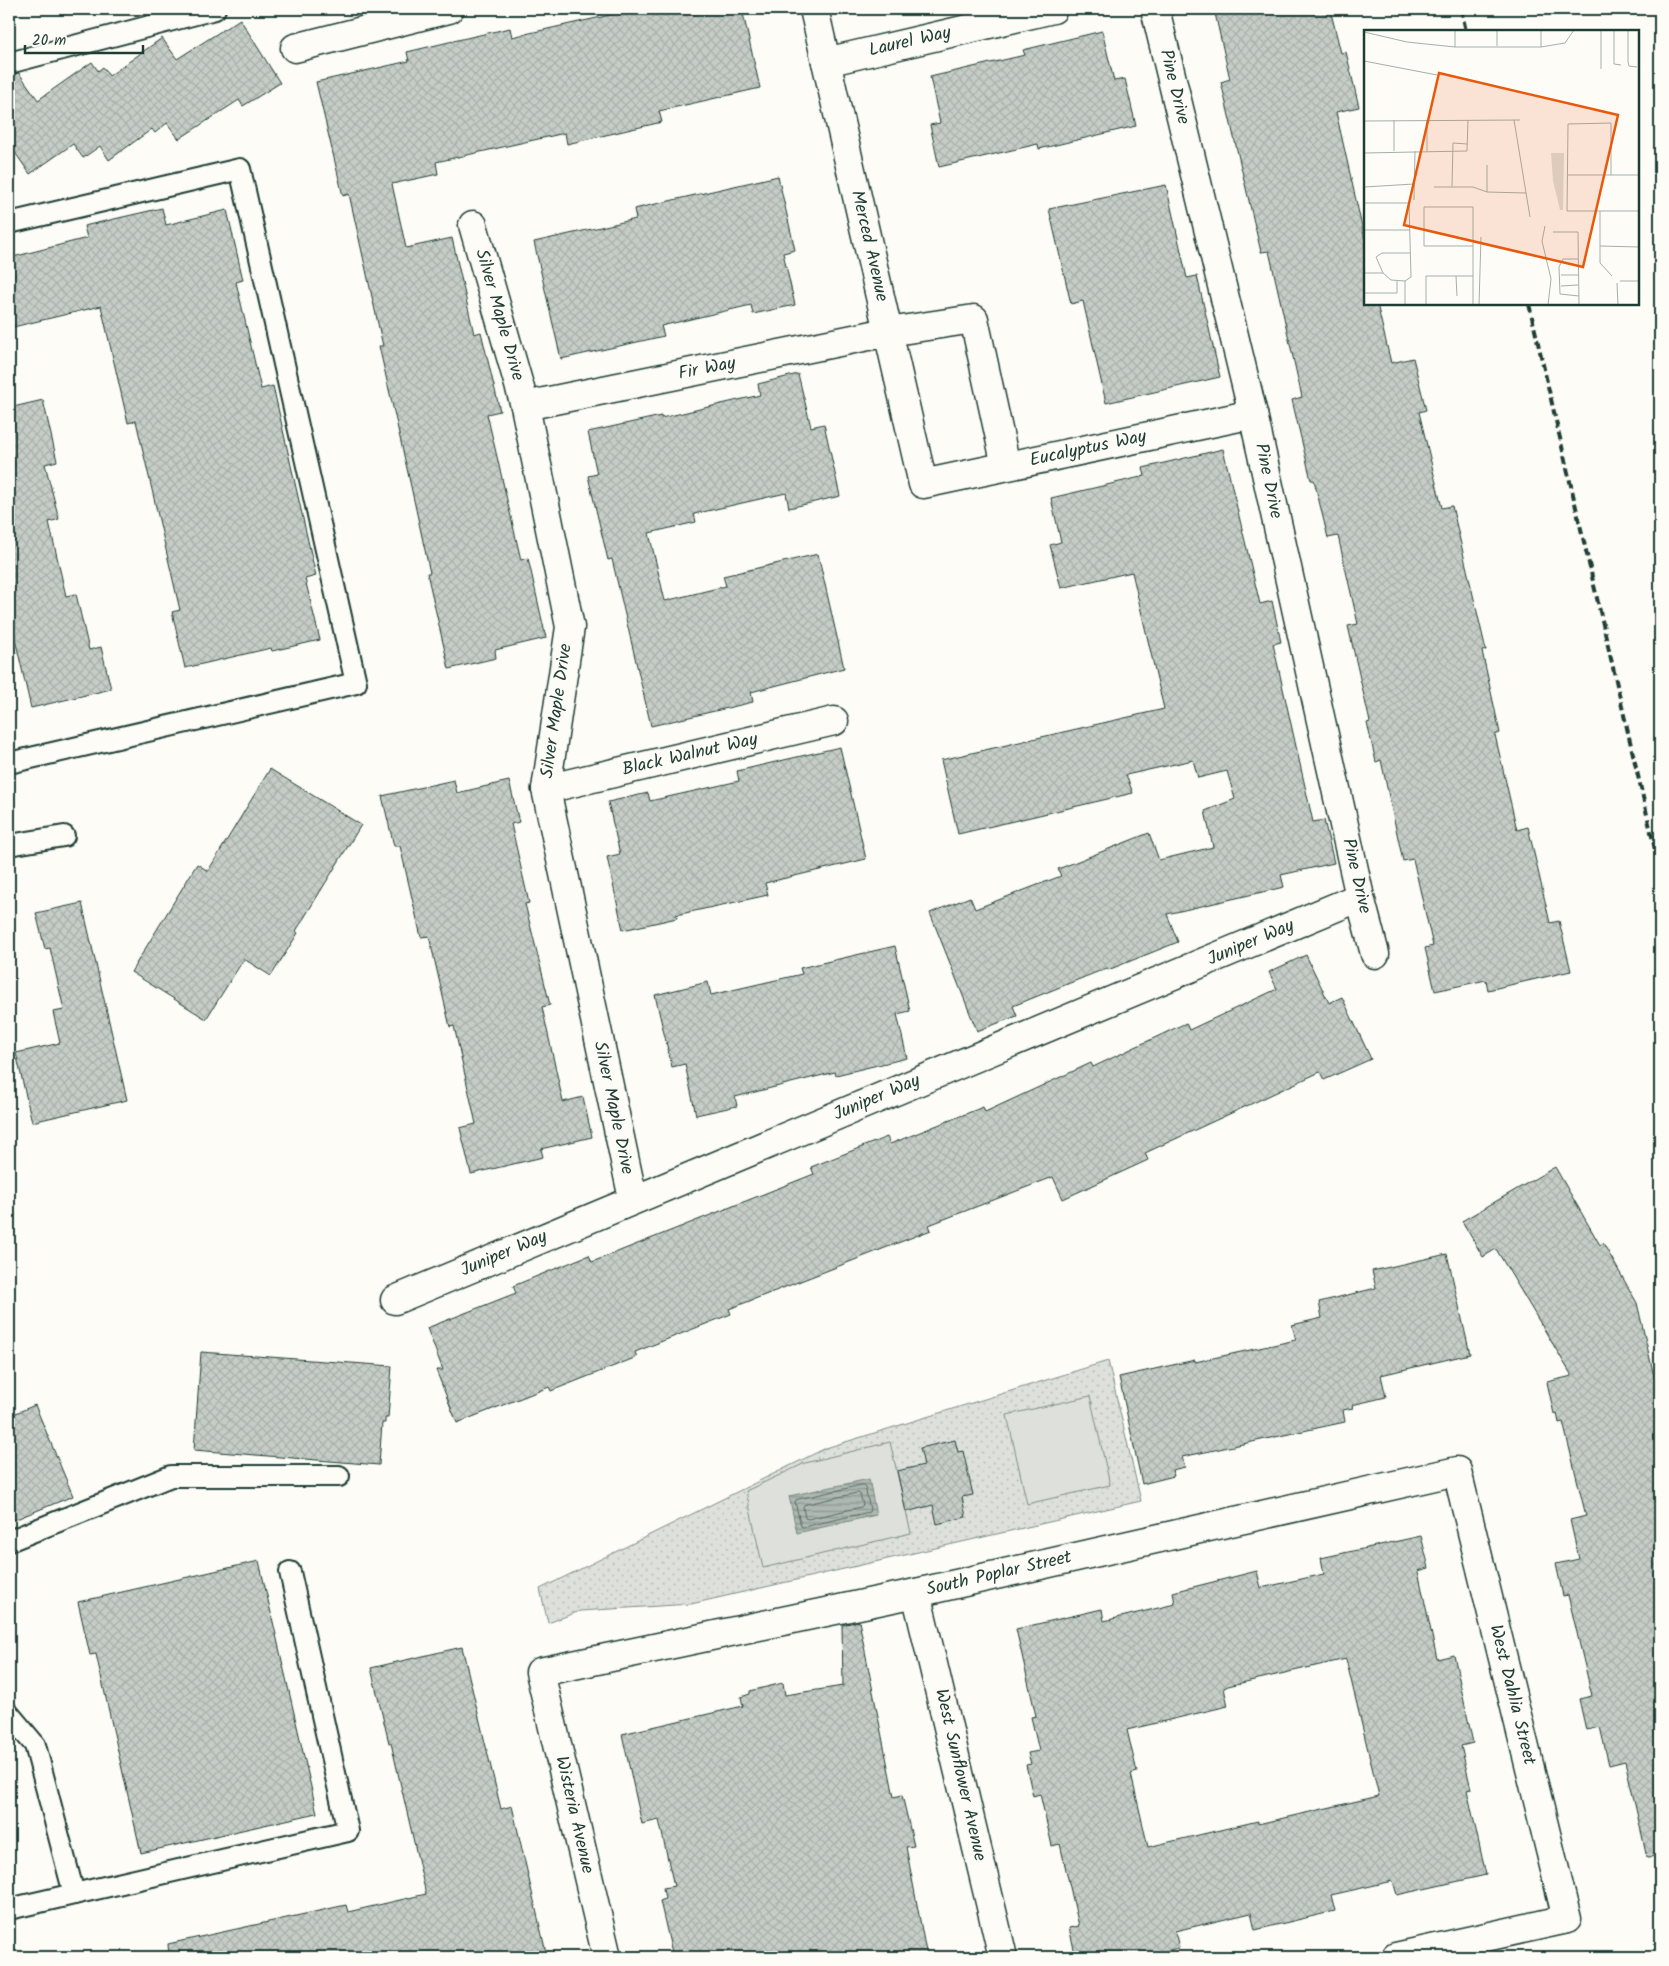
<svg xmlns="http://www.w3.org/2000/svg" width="1669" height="1966" font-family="Kalam,sans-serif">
<defs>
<pattern id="grass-dots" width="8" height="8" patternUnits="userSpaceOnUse" patternTransform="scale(1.25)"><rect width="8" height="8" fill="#dde0db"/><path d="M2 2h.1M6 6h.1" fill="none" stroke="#bdc1bd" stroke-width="1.8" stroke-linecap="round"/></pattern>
<pattern id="water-rules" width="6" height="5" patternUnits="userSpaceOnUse" patternTransform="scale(1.25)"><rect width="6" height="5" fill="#aeb8b1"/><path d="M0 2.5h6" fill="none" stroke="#8d9791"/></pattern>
<pattern id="building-cross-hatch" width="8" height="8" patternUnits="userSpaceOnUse" patternTransform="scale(1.25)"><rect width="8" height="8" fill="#c6cdc7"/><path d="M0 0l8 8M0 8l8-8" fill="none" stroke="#aab1ac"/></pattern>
</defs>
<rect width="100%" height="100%" fill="#fdfcf7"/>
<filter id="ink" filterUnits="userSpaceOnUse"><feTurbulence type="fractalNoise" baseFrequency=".02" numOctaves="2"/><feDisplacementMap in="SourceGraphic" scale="10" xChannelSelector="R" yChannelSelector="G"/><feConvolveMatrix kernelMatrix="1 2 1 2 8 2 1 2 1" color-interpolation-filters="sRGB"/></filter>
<g filter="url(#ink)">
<path fill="url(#grass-dots)" stroke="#7e8e88" d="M 1108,1361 L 1141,1501 L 691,1604 L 580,1611 L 548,1623 L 540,1589 L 826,1448 Z"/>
<g fill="#dde0db" stroke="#7e8e88">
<path d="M 1090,1396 L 1110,1485 L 1027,1504 L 1007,1415 Z"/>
<path d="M 890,1442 L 911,1533 L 763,1568 L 746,1491 L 805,1463 Z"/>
</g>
<path fill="url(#water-rules)" stroke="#75877f" d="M 869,1479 L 876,1515 L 797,1533 L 789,1496 Z"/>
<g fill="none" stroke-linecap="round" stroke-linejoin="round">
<g stroke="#586e66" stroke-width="1">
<path d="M 863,1485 L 865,1487 L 870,1509 L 869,1512 L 803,1527 L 801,1526 L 795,1502 L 796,1500 Z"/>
<path d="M 858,1493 L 860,1494 L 863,1505 L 861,1507 L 808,1519 L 805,1518 L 803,1507 L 804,1505 Z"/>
</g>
</g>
<g fill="url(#building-cross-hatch)" stroke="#1f3d34" fill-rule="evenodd">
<path d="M 637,9 L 742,9 L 760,88 L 659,111 L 662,122 L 567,144 L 565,133 L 436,162 L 438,174 L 392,184 L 406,248 L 452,238 L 474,334 L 481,332 L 500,411 L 487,414 L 521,560 L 528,558 L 546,638 L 495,650 L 496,658 L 449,669 L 427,573 L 430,573 L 408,473 L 379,346 L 383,346 L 349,194 L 343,196 L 316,82 L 409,61 L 407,52 L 449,42 L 510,28 L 512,37 Z"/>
<path d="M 1214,9 L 1330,9 L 1341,53 L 1346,52 L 1359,107 L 1336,112 L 1365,240 L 1365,304 L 1377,304 L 1391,363 L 1413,358 L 1426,410 L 1419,412 L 1442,508 L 1452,506 L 1486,650 L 1482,651 L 1500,733 L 1495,735 L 1517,830 L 1528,827 L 1550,923 L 1559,921 L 1571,971 L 1488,990 L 1486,980 L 1435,991 L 1425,948 L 1433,946 L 1413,859 L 1403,861 L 1381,760 L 1376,762 L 1367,723 L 1370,722 L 1348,626 L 1358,624 L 1338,536 L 1328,538 L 1314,480 L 1311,480 L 1292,400 L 1302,397 L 1269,251 L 1261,252 L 1221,82 L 1230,79 Z"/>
<path d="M 240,19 L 280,83 L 243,106 L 239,100 L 179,139 L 167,123 L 155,133 L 152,129 L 109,160 L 100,146 L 83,158 L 73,144 L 30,174 L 9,144 L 9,75 L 19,73 L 38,100 L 92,62 L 98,71 L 103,67 L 109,76 L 162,38 L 177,59 Z"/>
<path d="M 1102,31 L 1114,81 L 1125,79 L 1136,126 L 1039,149 L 1038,144 L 939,167 L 930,125 L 940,123 L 930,77 L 1025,55 L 1023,50 Z"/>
<path d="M 778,176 L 795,250 L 783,253 L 795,305 L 753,314 L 751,305 L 661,326 L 664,336 L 561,359 L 534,242 L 636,219 L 634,209 Z"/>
<path d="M 1166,185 L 1187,278 L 1197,276 L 1220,377 L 1106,403 L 1083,301 L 1071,304 L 1049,209 Z"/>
<path d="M 162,208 L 166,225 L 227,210 L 243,280 L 236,282 L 261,389 L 273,386 L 316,576 L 305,579 L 320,640 L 272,651 L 271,648 L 185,668 L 172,612 L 180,610 L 136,421 L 128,423 L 101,306 L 9,328 L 9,258 L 87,238 L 84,226 Z"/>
<path d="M 798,374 L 811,427 L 824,424 L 840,496 L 789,508 L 786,493 L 694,514 L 696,522 L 649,533 L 665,601 L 726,586 L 723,576 L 818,554 L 844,668 L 751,692 L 753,702 L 651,726 L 612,559 L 608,560 L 588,476 L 597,474 L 588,432 L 661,416 L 661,418 L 760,395 L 758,384 Z"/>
<path d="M 43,400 L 57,461 L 45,464 L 59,519 L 49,522 L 66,596 L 76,594 L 89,650 L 101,647 L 111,689 L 31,708 L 9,613 L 9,408 Z"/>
<path d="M 1223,449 L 1260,604 L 1272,601 L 1281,642 L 1273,644 L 1313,822 L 1324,820 L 1334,863 L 1281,875 L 1284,887 L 1167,914 L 1178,942 L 1108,970 L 1107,968 L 1013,1006 L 1017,1016 L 977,1031 L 930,913 L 970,897 L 975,909 L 1061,876 L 1058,869 L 1149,833 L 1159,860 L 1213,847 L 1205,811 L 1235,799 L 1227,771 L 1198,778 L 1193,760 L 1126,775 L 1133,793 L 958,834 L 941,760 L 1164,709 L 1132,572 L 1061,588 L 1050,545 L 1061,542 L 1051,498 L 1145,476 L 1143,468 Z"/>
<path d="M 840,747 L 866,859 L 765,883 L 768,895 L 676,915 L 677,918 L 623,930 L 607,857 L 620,854 L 608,802 L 648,793 L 650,801 L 739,781 L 737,771 Z"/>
<path d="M 270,769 L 361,825 L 296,931 L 298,933 L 271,976 L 244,959 L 206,1019 L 131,972 L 197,864 L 208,871 Z"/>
<path d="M 454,780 L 457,793 L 509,781 L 519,822 L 511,824 L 529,903 L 525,904 L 550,1005 L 542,1007 L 563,1102 L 583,1097 L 592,1137 L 541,1149 L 543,1157 L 471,1174 L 460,1128 L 476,1124 L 454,1026 L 450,1027 L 429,936 L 421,937 L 400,846 L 394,846 L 382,796 Z"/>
<path d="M 82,903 L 127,1100 L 32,1122 L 16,1053 L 60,1043 L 53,1012 L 64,1010 L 50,948 L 45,949 L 36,913 Z"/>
<path d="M 895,946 L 910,1011 L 897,1014 L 907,1058 L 836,1075 L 835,1072 L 735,1097 L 737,1106 L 696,1115 L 685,1064 L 672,1067 L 655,995 L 708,982 L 711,995 L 802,974 L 800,968 Z"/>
<path d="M 1306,955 L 1329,1003 L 1342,997 L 1371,1059 L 1324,1080 L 1320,1072 L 1145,1153 L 1148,1160 L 1063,1199 L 1053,1177 L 929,1225 L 931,1230 L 729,1309 L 731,1314 L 635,1352 L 637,1357 L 551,1391 L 549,1387 L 457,1423 L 436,1370 L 443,1370 L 427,1328 L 516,1293 L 513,1286 L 589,1255 L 592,1262 L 814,1174 L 811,1167 L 887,1137 L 890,1144 L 983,1107 L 985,1112 L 1091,1063 L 1093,1067 L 1186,1023 L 1189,1030 L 1277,989 L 1269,972 Z"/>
<path d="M 1555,1167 L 1600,1245 L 1603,1243 L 1637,1303 L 1660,1402 L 1660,1856 L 1647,1857 L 1625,1761 L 1609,1765 L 1600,1727 L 1586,1730 L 1579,1699 L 1592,1696 L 1568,1595 L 1563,1596 L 1556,1564 L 1579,1559 L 1570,1520 L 1586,1516 L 1563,1422 L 1559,1423 L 1557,1413 L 1554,1414 L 1547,1382 L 1572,1376 L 1496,1249 L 1483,1257 L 1462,1221 Z"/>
<path d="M 1447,1254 L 1470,1354 L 1381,1375 L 1386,1397 L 1352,1405 L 1353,1408 L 1343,1410 L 1345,1422 L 1182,1457 L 1185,1467 L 1172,1470 L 1174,1476 L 1142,1484 L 1119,1377 L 1195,1360 L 1195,1362 L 1296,1340 L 1292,1325 L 1322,1318 L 1319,1302 L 1376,1288 L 1372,1271 Z"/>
<path d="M 201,1352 L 392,1366 L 388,1418 L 385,1418 L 385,1423 L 382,1423 L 379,1465 L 194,1450 Z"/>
<path d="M 35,1405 L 73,1496 L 9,1522 L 9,1416 Z"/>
<path d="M 955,1440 L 958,1452 L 963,1451 L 973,1495 L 962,1497 L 966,1517 L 937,1524 L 933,1505 L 906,1512 L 897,1471 L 924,1465 L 920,1448 Z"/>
<path d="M 1421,1536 L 1429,1568 L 1418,1571 L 1437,1659 L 1454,1655 L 1473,1743 L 1461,1746 L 1471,1789 L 1467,1790 L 1486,1875 L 1397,1895 L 1393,1881 L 1331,1895 L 1335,1911 L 1255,1930 L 1251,1913 L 1175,1931 L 1179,1948 L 1138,1957 L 1076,1957 L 1069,1928 L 1079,1926 L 1060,1844 L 1052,1846 L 1040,1794 L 1033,1796 L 1026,1765 L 1031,1764 L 1028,1753 L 1039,1751 L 1031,1717 L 1036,1716 L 1016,1629 L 1102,1609 L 1104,1621 L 1175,1604 L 1173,1592 L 1257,1571 L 1261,1588 L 1324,1574 L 1321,1558 ZM 1346,1659 L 1379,1796 L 1258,1824 L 1258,1821 L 1148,1847 L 1131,1774 L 1137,1772 L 1127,1730 L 1228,1706 L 1224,1688 L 1228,1686 Z"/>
<path d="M 259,1561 L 317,1813 L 141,1853 L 96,1654 L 90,1655 L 78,1602 Z"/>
<path d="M 859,1621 L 894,1797 L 902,1795 L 914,1846 L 906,1847 L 927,1957 L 673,1957 L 660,1901 L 665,1899 L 663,1888 L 674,1886 L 659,1820 L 642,1824 L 622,1734 L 743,1706 L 741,1697 L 750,1694 L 750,1691 L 783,1683 L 785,1695 L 843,1686 L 842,1625 Z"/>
<path d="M 462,1647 L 501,1809 L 512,1806 L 547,1957 L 169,1957 L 168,1944 L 346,1905 L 348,1912 L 426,1894 L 391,1743 L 389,1743 L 371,1668 Z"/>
</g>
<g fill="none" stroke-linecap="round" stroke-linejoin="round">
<g stroke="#1f3d34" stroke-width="24">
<g id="lane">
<path d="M 9,63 L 215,9"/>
<path d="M 9,223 L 240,169 L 356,683 L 9,763"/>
<path d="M 9,845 L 64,836"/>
<path d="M 9,1541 L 171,1476 L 339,1476"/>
<path d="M 9,1714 L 35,1745 L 74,1894"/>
<path d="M 9,1909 L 348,1831 L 290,1572"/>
</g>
</g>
<g stroke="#1f3d34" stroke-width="31">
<g id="street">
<path d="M 814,9 L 923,484 L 1253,414"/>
<path d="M 1155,9 L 1253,414 L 1360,897 L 1375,954"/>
<path d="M 295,48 L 449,9"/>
<path d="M 826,62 L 1053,9"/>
<path d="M 473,225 L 525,406 L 570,627 L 546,789 L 633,1199"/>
<path d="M 525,406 L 888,332 L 974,319 L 1006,466"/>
<path d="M 546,789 L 834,721"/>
<path d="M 395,1300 L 1360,897"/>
<path d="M 916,1593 L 1003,1957"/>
<path d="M 607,1957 L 540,1672 L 916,1593 L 1457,1471 L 1567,1919 L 1396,1957"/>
</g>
</g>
<use href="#lane" stroke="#fdfcf7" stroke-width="20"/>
<use href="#street" stroke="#fdfcf7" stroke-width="28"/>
<g stroke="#1f3d34" stroke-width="4" stroke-dasharray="8 4" stroke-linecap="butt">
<path d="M 1461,9 L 1466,31"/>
<path d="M 1529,304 L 1660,871"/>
</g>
</g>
</g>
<g text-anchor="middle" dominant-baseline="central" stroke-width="4" stroke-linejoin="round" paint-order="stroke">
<g font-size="18" fill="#1f3d34" stroke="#fdfcf7">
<text transform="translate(910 42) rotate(-13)">Laurel Way</text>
<text transform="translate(1174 87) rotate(76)">Pine Drive</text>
<text transform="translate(869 246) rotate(77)">Merced Avenue</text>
<text transform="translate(499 315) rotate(74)">Silver Maple Drive</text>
<text transform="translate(707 369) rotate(-11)">Fir Way</text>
<text transform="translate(1088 449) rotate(-12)">Eucalyptus Way</text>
<text transform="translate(1268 481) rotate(78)">Pine Drive</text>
<text transform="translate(557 711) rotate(-82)">Silver Maple Drive</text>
<text transform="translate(690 755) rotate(-13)">Black Walnut Way</text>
<text transform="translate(1356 876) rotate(77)">Pine Drive</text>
<text transform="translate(1251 943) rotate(-23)">Juniper Way</text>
<text transform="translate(877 1098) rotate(-23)">Juniper Way</text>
<text transform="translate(613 1108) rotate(78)">Silver Maple Drive</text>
<text transform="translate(504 1254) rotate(-23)">Juniper Way</text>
<text transform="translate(999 1574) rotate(-13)">South Poplar Street</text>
<text transform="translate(1512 1695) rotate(76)">West Dahlia Street</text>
<text transform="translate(960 1775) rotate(77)">West Sunflower Avenue</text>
<text transform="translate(574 1815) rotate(77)">Wisteria Avenue</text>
</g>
</g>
<g transform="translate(1364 30)">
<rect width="275" height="275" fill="#fdfcf7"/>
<path d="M 187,123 L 200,123 L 199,180 L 196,180 L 189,151 Z" fill="#dde0db"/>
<path fill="none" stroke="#a4b0a9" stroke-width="1" d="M 133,0 L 133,16M 177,0 L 177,17M 250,0 L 250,34 L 257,35M 264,0 L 264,32 L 265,36 L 273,37M 0,2 L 43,12 L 91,17 L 177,17 L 201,13 L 210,0M 91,17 L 91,0M 0,31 L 73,45M 237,39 L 237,0M 30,90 L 30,121M 63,90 L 63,121M 150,90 L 166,187M 0,91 L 156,90M 0,123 L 103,121 L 104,90M 123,135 L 123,162M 204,145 L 275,145M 247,145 L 247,93 L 204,94 L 203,181 L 275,181M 88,156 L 89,113 L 103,114M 0,157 L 50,154M 70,157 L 109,157 L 123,162 L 162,163M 50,170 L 51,121M 0,173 L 45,173 L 47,247 L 41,251 L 41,275M 236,181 L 236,233 L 248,246M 181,196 L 178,211 L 187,249 L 184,275M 0,200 L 46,200M 189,202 L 214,202 L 215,275M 236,216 L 275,217M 214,229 L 199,229 L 195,237 L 196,264 L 215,266M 0,243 L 19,243 L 27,250 L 41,251M 19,243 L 12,227 L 18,223 L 46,223M 197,245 L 214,245M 92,246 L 93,266M 256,251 L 275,251M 253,253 L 254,275M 197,256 L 214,255M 0,263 L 33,263 L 33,251M 62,275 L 62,246 L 109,246M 109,275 L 109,177 L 60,177 L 60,216 L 109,216M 115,275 L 117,207"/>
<path fill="#e8590c" fill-opacity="0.15" stroke="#e8590c" stroke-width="2.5" d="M 75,43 L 254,85 L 219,237 L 40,195 Z"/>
<rect width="275" height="275" fill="none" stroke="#1f3d34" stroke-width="2.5"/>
</g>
<rect width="1669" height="1966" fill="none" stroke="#fdfcf7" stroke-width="30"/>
<rect x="15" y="15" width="1639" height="1936" fill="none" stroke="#1f3d34" stroke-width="2" filter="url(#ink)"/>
<path d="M25 45v8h118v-8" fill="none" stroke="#1f3d34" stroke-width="2.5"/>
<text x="32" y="45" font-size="15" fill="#1f3d34" stroke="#fdfcf7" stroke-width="4" paint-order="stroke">20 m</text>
</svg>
